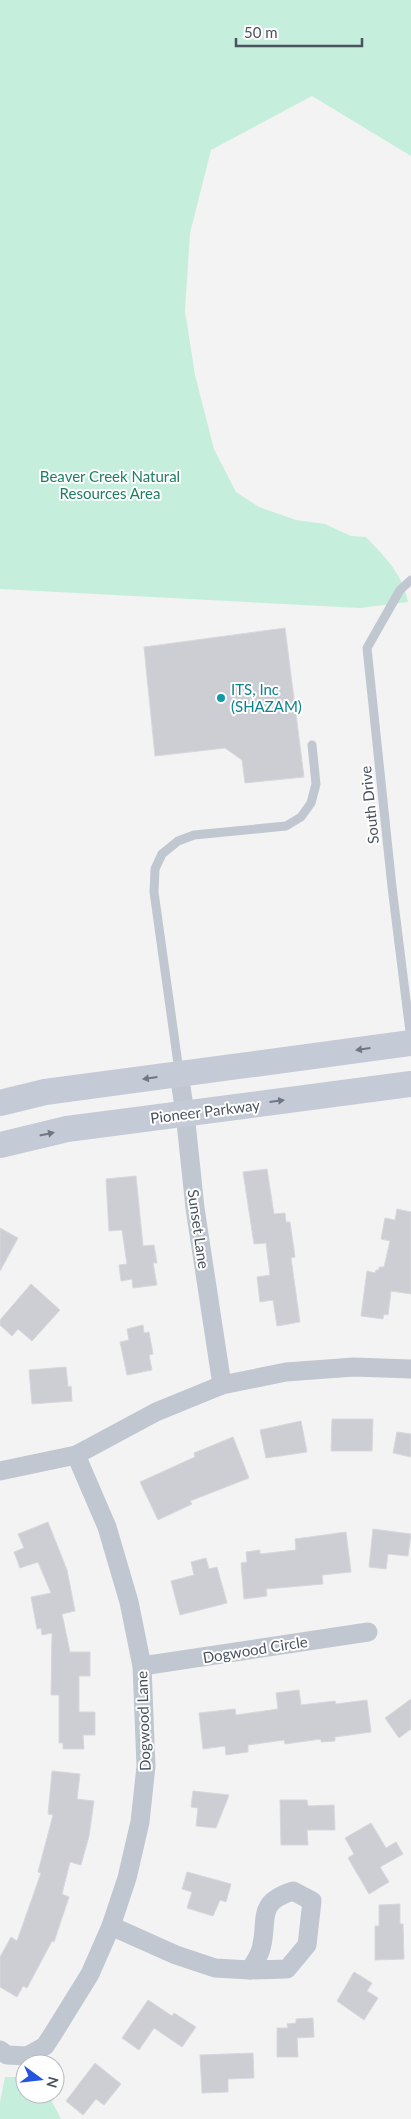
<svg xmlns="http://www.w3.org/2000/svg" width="411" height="2119" font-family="Lato,sans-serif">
<rect width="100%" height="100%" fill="#f4f3f3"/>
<g fill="#c5eedd">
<path d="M 0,0 L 411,0 L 411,156 L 312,96 L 211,150 L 190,233 L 185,311 L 195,375 L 214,449 L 236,492 L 259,507 L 296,520 L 325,524 L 351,536 L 366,537 C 385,557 403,574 408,602 L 360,608 L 0,589 Z"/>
<path d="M 5,2077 L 25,2077 L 25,2094 L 48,2094 L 61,2119 L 0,2119 L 0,2102 Z"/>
</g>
<g fill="#cdced4" stroke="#d7d8dd">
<path d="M 285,628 L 304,777 L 245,783 L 242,760 L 225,748 L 155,756 L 144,647 Z"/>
<path d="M 267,1169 L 274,1214 L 285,1213 L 286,1222 L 290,1222 L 295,1257 L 291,1258 L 300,1322 L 277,1326 L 273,1300 L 260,1302 L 257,1277 L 270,1275 L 266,1243 L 254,1244 L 243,1172 Z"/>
<path d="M 136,1176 L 143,1246 L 154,1245 L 157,1263 L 153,1263 L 157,1285 L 133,1288 L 132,1279 L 121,1281 L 119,1265 L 127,1264 L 122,1230 L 109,1231 L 106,1179 Z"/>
<path d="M 397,1209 L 411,1212 L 411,1294 L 391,1291 L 388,1315 L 384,1314 L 383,1319 L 361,1316 L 367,1271 L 375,1273 L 376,1270 L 379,1270 L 379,1267 L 384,1267 L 390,1241 L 381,1239 L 385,1218 L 395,1220 Z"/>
<path d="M 0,1228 L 18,1238 L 0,1271 Z"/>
<path d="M 31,1284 L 60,1310 L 32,1341 L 18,1329 L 12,1336 L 0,1325 L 0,1320 Z"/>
<path d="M 143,1325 L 144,1333 L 149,1332 L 153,1354 L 149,1355 L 152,1370 L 127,1375 L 120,1342 L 129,1340 L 127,1329 Z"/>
<path d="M 66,1367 L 68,1387 L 71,1386 L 72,1401 L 32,1404 L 29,1370 Z"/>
<path d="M 332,1419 L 373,1419 L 372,1451 L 331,1451 Z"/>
<path d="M 301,1421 L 307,1452 L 266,1458 L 260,1430 Z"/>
<path d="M 397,1432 L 411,1434 L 411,1457 L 393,1453 Z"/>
<path d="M 233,1437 L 249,1478 L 190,1501 L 192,1504 L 158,1520 L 140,1482 L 195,1457 L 194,1453 Z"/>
<path d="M 48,1522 L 67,1570 L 75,1611 L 62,1614 L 70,1652 L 90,1652 L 90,1676 L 79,1676 L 79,1712 L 95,1712 L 95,1735 L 83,1735 L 84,1749 L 63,1749 L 63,1743 L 59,1743 L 59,1695 L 51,1695 L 52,1633 L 42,1635 L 41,1628 L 37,1629 L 31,1597 L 51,1593 L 38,1562 L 20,1568 L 14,1552 L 24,1548 L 18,1534 Z"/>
<path d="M 373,1529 L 411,1534 L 408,1556 L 388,1554 L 386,1569 L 369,1567 Z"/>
<path d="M 346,1532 L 351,1572 L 322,1575 L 323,1584 L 266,1589 L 267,1596 L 244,1599 L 241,1563 L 247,1562 L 246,1552 L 260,1550 L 260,1554 L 296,1550 L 295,1539 Z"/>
<path d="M 206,1558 L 209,1569 L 217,1567 L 227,1603 L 180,1615 L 171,1581 L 194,1575 L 191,1562 Z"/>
<path d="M 299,1690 L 301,1705 L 335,1701 L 336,1704 L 367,1700 L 371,1732 L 335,1737 L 335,1741 L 321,1742 L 321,1739 L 285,1744 L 284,1740 L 248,1745 L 248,1752 L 226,1755 L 225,1746 L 203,1749 L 199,1713 L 235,1709 L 236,1715 L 278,1709 L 276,1693 Z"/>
<path d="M 411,1699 L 411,1729 L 399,1738 L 385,1718 Z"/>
<path d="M 52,1771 L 80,1774 L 77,1799 L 94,1801 L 89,1836 L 81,1865 L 70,1862 L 62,1894 L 69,1897 L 54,1942 L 52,1941 L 27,1988 L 23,1986 L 17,1997 L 0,1987 L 0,1957 L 11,1937 L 17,1941 L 41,1873 L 38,1872 L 53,1815 L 48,1814 Z"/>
<path d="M 193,1791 L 229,1795 L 216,1828 L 196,1826 L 198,1808 L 191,1807 Z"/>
<path d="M 280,1800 L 307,1800 L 308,1806 L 334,1805 L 335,1830 L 307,1830 L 308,1845 L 281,1845 Z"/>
<path d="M 371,1823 L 386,1848 L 396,1842 L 403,1854 L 380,1867 L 389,1882 L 369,1894 L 348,1858 L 354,1854 L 345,1838 Z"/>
<path d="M 187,1872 L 231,1884 L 226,1902 L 220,1900 L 213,1916 L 187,1908 L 192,1892 L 182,1889 Z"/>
<path d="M 400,1904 L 400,1924 L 403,1924 L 404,1959 L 375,1960 L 375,1926 L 379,1926 L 379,1905 Z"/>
<path d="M 354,1972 L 372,1983 L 367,1991 L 378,1998 L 364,2020 L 337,2001 Z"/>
<path d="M 148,2000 L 172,2016 L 174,2013 L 196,2027 L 182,2047 L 154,2028 L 139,2050 L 122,2038 Z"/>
<path d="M 313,2018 L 314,2037 L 297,2038 L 298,2057 L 277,2057 L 277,2028 L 288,2028 L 287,2024 L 296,2023 L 296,2019 Z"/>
<path d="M 253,2053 L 254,2078 L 228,2079 L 228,2092 L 202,2093 L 200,2055 Z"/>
<path d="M 95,2063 L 121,2084 L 104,2105 L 96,2099 L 83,2115 L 66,2101 Z"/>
</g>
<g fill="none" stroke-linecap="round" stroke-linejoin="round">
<g stroke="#c1c7d0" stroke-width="9">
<path d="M 411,580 L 400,590 L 367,648 L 392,887 L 411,1040"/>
<path d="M 179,1071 L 154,892 L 155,869 L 162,854 L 178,841 L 194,835 L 286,826 L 301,817 L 311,803 L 316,784 L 312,745"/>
</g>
<g stroke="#c1c7d0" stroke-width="19">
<path d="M 179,1074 L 185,1113 L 195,1208 L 222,1385"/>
<path d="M 0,1471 L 76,1455 L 156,1412 L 222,1385 L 286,1372 L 354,1367 L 411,1369"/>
<path d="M 142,1666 L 368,1632"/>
<path d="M 293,1891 L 312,1901 L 307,1945 L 287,1969 L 250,1970 C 254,1963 259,1956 261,1949 C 269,1919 255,1903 293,1891 Z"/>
<path d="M 111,1926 L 176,1955 L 215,1968 L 250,1970"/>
<path d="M 0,2050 L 7,2055 L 27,2056 L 45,2046 L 56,2029 L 90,1974 L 111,1926 L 127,1878 L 140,1822 L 146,1766 L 142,1666 L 129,1602 L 107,1527 L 76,1455"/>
</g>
<g stroke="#c5cad7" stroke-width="26">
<path d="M 0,1103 L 45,1092 L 411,1043"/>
<path d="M 0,1145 L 67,1129 L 411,1084"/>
</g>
</g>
<defs><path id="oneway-solid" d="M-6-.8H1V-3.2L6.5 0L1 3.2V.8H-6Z" transform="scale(1.25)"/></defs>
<g fill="#707683">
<use href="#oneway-solid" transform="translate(363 1049) rotate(172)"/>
<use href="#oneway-solid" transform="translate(150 1078) rotate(172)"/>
<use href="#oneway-solid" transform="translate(277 1101) rotate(-7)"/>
<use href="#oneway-solid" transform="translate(47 1134) rotate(-12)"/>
</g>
<circle fill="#0f9aa8" stroke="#fff" stroke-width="2" cx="221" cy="698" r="5"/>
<g text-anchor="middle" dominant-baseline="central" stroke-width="4" stroke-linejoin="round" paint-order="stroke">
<g font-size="15" fill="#1e7e60" stroke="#fff">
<text x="110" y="476">Beaver Creek Natural<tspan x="110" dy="17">Resources Area</tspan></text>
</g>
<g font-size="15" fill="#0d838f" stroke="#fff" text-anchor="start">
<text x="231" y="689">ITS, Inc<tspan x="231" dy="17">(SHAZAM)</tspan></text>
</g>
<g font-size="15" fill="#4b525f" stroke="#fff">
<text transform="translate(369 805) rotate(-96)">South Drive</text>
<text transform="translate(205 1111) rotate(-7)">Pioneer Parkway</text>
<text transform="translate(199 1229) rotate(82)">Sunset Lane</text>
<text transform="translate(255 1649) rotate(-9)">Dogwood Circle</text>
<text transform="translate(143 1721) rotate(-92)">Dogwood Lane</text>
</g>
</g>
<g transform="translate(40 2079) rotate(105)"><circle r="24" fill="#ffffff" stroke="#b7babf"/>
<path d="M0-4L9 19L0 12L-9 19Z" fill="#2654db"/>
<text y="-8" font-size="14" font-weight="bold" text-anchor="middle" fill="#4b525f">N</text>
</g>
<path d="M236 38v8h126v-8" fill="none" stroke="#4b525f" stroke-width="2.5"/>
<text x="244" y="38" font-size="15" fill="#4b525f" stroke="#ffffff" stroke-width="4" paint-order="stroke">50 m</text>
</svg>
